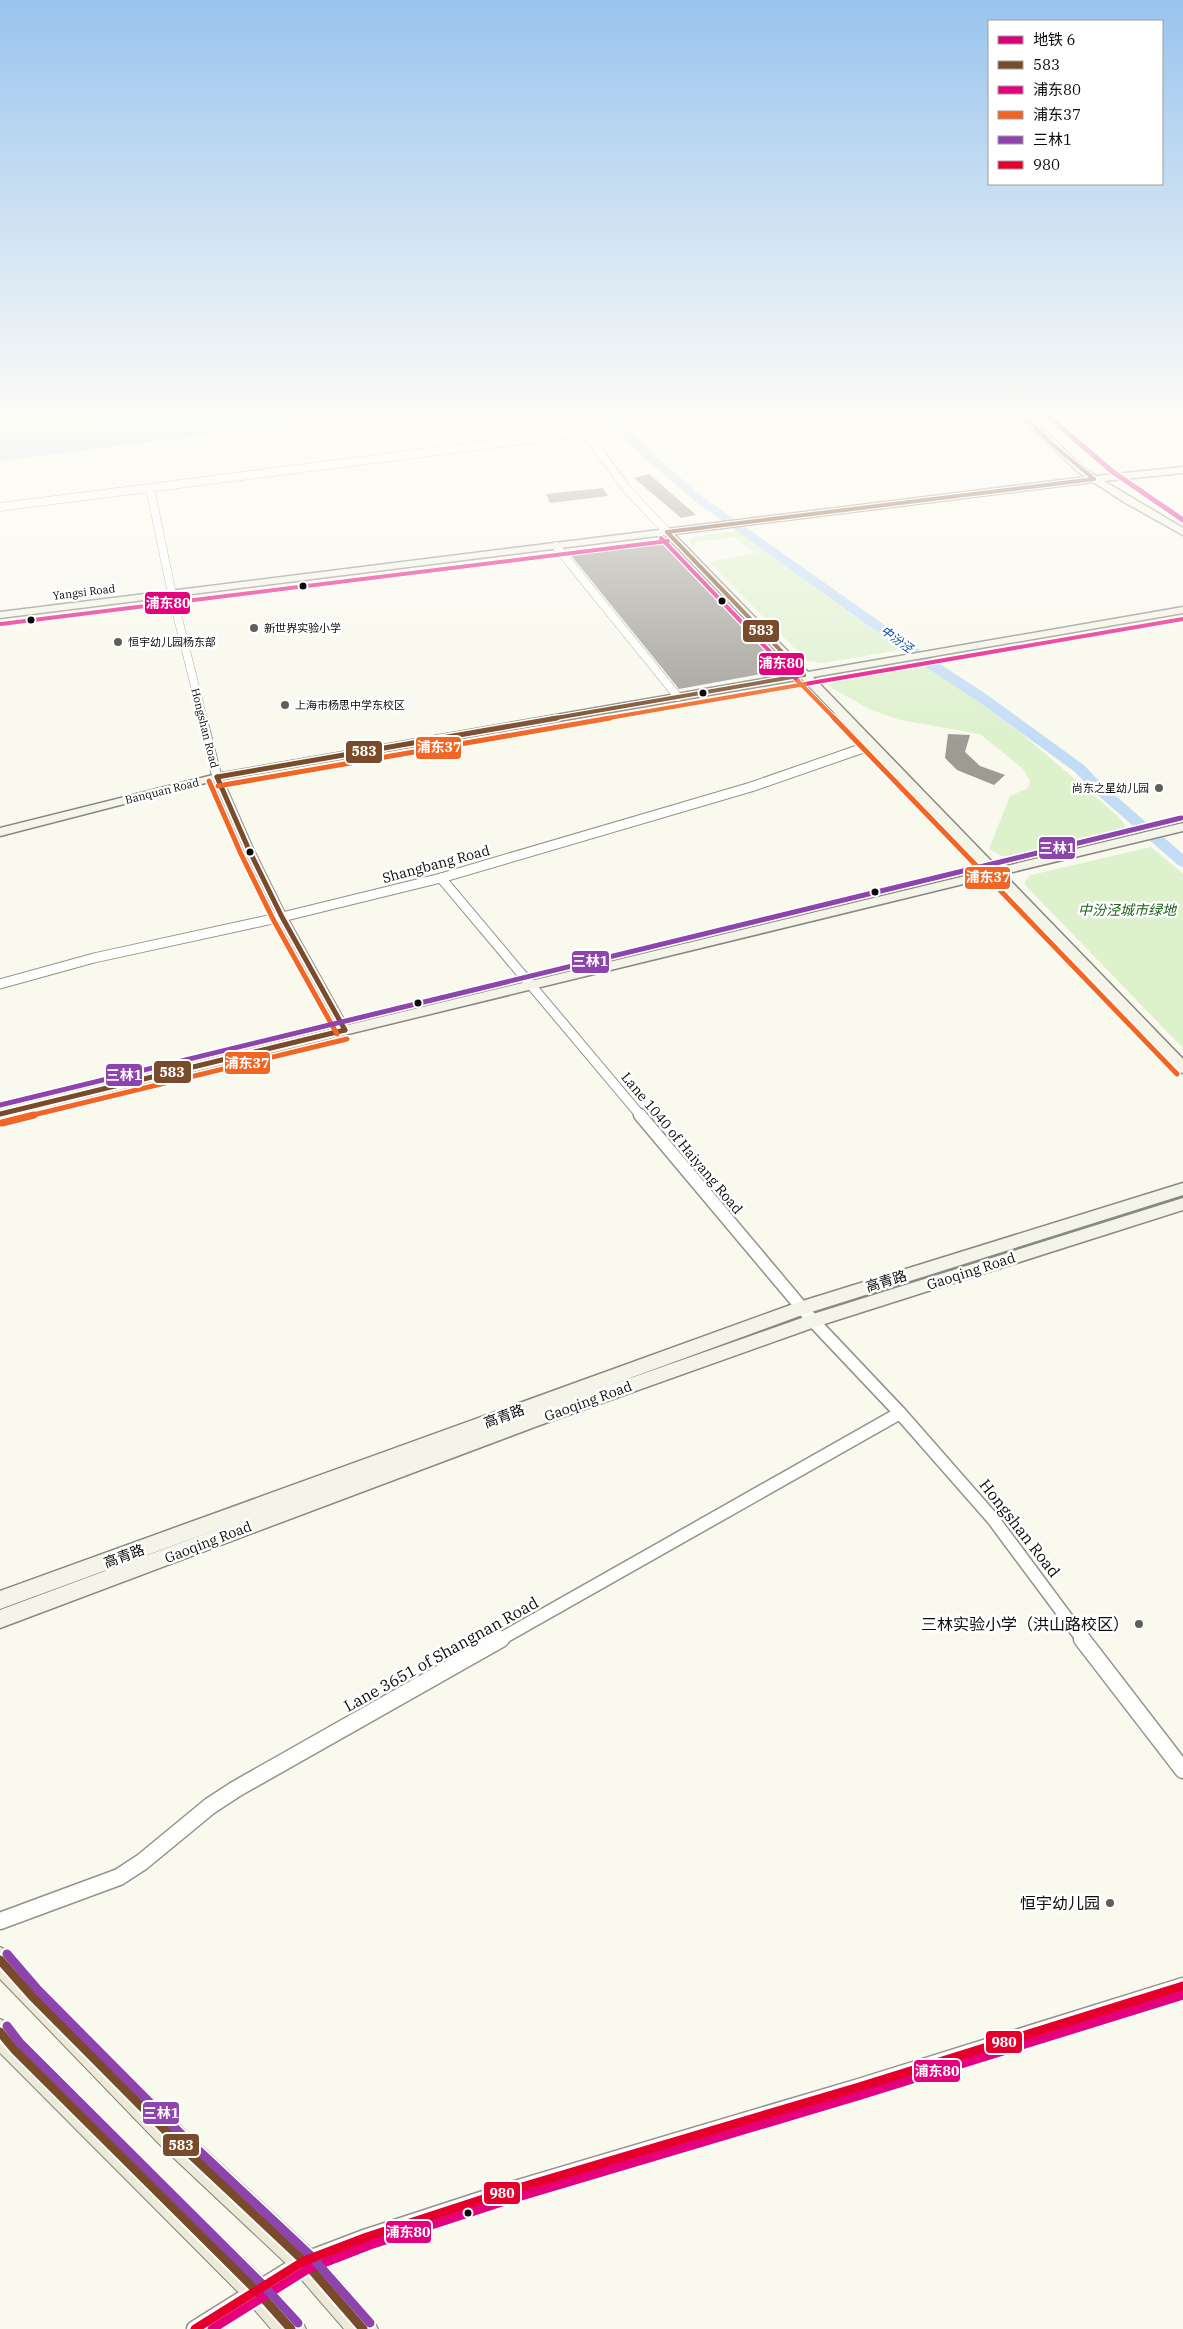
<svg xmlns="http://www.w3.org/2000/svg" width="1183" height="2329" font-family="'IBM Plex Serif','Noto Sans SC',serif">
<rect width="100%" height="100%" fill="#faf9ee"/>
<g fill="#ddf1cd">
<path d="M 112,417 L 123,417 L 124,421 L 0,436 L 0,427 L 12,428 Z"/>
<path d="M 736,531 L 901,650 L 823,663 L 807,661 L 709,562 L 755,553 L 734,537 L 697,542 L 694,544 L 694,547 L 689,542 L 693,537 Z"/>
<path d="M 922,663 L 982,704 L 1022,734 L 1119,817 L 1128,830 L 1020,856 L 1002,856 L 989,849 L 1010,796 L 1028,788 L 1030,781 L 1023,769 L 980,734 L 900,720 L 869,709 L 828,686 L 834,678 Z"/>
<path d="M 1151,847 L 1183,874 L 1183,1048 L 1025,885 L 1025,881 L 1031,875 Z"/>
</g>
<path fill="#c3dcf6" d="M 160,417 L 351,417 L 252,429 L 218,430 L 210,434 L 0,461 L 0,436 Z"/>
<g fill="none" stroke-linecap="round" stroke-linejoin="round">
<path fill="#c3dcf6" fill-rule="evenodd" d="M 603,417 L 614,417 L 656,457 L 704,498 L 940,664 L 989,696 L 1085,766 L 1102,784 L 1183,854 L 1183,867 L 1178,865 L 1092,790 L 1075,772 L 979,702 L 930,670 L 696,502 L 648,461 Z"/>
</g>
<g fill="#9c9b94">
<path d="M 649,474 L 696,515 L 681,518 L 634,478 Z"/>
<path d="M 603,488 L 608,496 L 550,503 L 546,494 Z"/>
<path d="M 661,543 L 779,666 L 778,671 L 679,689 L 570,554 Z"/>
<path d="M 948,734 L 970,735 L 965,752 L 980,766 L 1005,775 L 994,785 L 957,770 L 945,758 Z"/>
</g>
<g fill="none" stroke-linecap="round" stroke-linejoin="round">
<g stroke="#93928d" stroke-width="9">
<g id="street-far3">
<path d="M 150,488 L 172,594 L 203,719"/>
<path d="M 0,507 L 579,433 L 589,437 L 626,488 L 667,532"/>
<path d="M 556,546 L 678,697"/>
</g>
</g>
<g stroke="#93928d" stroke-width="11">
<g id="street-far2">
<path d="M 202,718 L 217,777 L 249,850 L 282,917 L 345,1030"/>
<path d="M 441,878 L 641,1116"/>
<path d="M 0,984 L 94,958 L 282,917 L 441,878 L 751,787 L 872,745"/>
</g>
</g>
<g stroke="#93928d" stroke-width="15">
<g id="street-far1">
<path d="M 640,1115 L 813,1321 L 900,1413 L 993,1519 L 1083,1640"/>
<path d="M 499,1640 L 900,1413"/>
</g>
</g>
<g stroke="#93928d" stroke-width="19">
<g id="street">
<path d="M 1082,1639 L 1183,1770"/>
<path d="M 0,1921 L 119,1877 L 142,1862 L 210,1806 L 236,1789 L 501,1639"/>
<path d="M 195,2329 L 304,2261 L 367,2237 L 505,2192 L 859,2087 L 1183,1986"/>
</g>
</g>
<g stroke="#898984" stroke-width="3">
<g id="secondary">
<path d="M 1021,417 L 1030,417 L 1084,468 L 1096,476 L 1183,467 L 1183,473 L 1104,481 L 1183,528 L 1183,535 L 1124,502 L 1093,482 L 674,534 L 808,672 L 1183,607 L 1183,613 L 813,677 L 998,868 L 1183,823 L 1183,831 L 1004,874 L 1183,1059 L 1183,1073 L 1178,1072 L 992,877 L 0,1119 L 0,1109 L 986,871 L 802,679 L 217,780 L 0,836 L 0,828 L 217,774 L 797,673 L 665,535 L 0,618 L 0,612 L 1086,477 L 1078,472 Z"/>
<path d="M 1183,1183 L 1183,1195 L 805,1314 L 608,1386 L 813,1314 L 1183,1198 L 1183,1210 L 815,1327 L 540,1425 L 0,1628 L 0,1610 L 229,1525 L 0,1609 L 0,1591 L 796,1303 Z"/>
</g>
</g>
<g stroke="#807f7a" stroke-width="2">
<g id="primary">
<path d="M 0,1947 L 9,1951 L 41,1987 L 183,2128 L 314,2251 L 373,2319 L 378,2329 L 344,2329 L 294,2271 L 163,2148 L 0,1979 Z"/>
<path d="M 0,2019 L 9,2023 L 23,2040 L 266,2280 L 301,2319 L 306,2329 L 271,2329 L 246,2300 L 5,2058 L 0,2053 Z"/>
</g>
</g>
<use href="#street-far3" stroke="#fefefc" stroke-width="8"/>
<use href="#street-far2" stroke="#fefefc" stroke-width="9"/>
<use href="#street-far1" stroke="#fefefc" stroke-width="12"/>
<use href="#street" stroke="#fefefc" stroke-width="16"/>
<use href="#secondary" fill="#f4f4e8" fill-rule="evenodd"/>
<use href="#primary" fill="#ecead6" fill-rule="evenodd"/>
<g stroke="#fff" stroke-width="6">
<g id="bus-1-far2">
<path d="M 1025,417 L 1053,445 L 1094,479"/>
<path d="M 667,532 L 1094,479"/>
<path d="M 667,532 L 804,675"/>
<path d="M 550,719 L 804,675"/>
</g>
</g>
<g stroke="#fff" stroke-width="8">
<g id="bus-1-far1">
<path d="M 217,777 L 557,718"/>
<path d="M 217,777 L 249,850 L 282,917 L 345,1030"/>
<path d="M 0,1114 L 345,1030"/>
</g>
</g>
<g stroke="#fff" stroke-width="13">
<g id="bus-1">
<path d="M 0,1960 L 32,1996 L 173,2138 L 304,2261 L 363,2329"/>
<path d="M 0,2032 L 14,2049 L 256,2290 L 291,2329"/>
</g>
</g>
<g stroke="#fff" stroke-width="6">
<g id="bus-2-far1">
<path d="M 661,538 L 798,681"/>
<path d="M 1,624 L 668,541"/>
<path d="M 805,684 L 1183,619"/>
</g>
</g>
<g stroke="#fff" stroke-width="13">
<path id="bus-2" d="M 212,2329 L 308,2269 L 370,2245 L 508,2200 L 861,2095 L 1183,1995"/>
</g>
<g stroke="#fff" stroke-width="6">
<g id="bus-3-far2">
<path d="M 798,681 L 835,719"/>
<path d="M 603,719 L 805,684"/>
</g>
</g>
<g stroke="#fff" stroke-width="8">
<g id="bus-3-far1">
<path d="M 834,718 L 1177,1074"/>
<path d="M 209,781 L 241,854 L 274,921 L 337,1034"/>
<path d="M 218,786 L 610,718"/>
<path d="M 29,1116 L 347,1039"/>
</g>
</g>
<g stroke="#fff" stroke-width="11">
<path id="bus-3" d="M 2,1123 L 34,1115"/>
</g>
<g stroke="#fff" stroke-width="8">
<path id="bus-4-far1" d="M 0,1105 L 1181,818"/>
</g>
<g stroke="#fff" stroke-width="13">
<g id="bus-4">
<path d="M 7,1954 L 38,1990 L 179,2132 L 310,2255 L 370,2323"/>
<path d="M 7,2026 L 20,2043 L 262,2284 L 298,2323"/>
</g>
</g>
<g stroke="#fff" stroke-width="13">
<path id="bus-5" d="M 195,2329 L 304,2261 L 367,2237 L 505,2192 L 859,2087 L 1183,1986"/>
</g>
<use href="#bus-1-far2" stroke="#7a4b2a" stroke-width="4"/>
<use href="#bus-1-far1" stroke="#7a4b2a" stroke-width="5"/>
<use href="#bus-1" stroke="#7a4b2a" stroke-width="9"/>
<use href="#bus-2-far1" stroke="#e5007d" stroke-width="4"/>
<use href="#bus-2" stroke="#e5007d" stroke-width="9"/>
<use href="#bus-3-far2" stroke="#f26522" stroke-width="4"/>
<use href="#bus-3-far1" stroke="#f26522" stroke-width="5"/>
<use href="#bus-3" stroke="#f26522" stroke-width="7"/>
<use href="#bus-4-far1" stroke="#8e44ad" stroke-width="5"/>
<use href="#bus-4" stroke="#8e44ad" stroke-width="9"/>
<use href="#bus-5" stroke="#e4002b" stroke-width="9"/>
<g stroke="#fff" stroke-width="8">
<path id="metro-1" d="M 1049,417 L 1113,472 L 1183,520"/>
</g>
<use href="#metro-1" stroke="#d9017a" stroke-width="5"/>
</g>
<linearGradient id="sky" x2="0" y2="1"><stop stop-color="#99c4ee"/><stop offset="0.56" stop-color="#fdfcf7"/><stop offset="1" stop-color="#fdfcf7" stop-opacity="0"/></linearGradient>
<rect width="1183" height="743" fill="url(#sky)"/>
<g fill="#0b0b0b" stroke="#fff" stroke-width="2">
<circle cx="303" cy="586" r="4.5"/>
<circle cx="722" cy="601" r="4.5"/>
<circle cx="31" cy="620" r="4.5"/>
<circle cx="703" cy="693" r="4.5"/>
<circle cx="250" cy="852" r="4.5"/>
<circle cx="875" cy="892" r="4.5"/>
<circle cx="418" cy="1003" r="4.5"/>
<circle cx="468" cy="2213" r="4.5"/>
</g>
<g fill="#5f5e5a" stroke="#fff" stroke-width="2">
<circle cx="254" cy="628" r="5"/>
<circle cx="118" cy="642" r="5"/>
<circle cx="285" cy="705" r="5"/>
<circle cx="1159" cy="788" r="5"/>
<circle cx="1139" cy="1624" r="5"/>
<circle cx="1110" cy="1903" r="5"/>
</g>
<g text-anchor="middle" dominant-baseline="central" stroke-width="5" stroke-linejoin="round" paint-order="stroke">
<g font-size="11" fill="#0b0b0b" stroke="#fff">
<text transform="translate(84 592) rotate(-7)">Yangsi Road</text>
<text transform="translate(205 728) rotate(76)">Hongshan Road</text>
<text transform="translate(162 791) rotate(-14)">Banquan Road</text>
</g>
<g font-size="11" fill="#0b0b0b" stroke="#fff" text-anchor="start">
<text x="264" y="628">新世界实验小学</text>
<text x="128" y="642">恒宇幼儿园杨东部</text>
<text x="295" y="705">上海市杨思中学东校区</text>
<text x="1149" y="788" text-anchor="end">尚东之星幼儿园</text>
</g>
<g font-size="12" font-style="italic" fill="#104aa1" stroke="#fff">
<text transform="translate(897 639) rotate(35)">中汾泾</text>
</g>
<g font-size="14" fill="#0b0b0b" stroke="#fff">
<text transform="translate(436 864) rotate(-15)">Shangbang Road</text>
<text transform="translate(682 1143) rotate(50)">Lane 1040 of Haiyang Road</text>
<text transform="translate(971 1271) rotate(-18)">Gaoqing Road</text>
<text transform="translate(886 1281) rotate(-17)">高青路</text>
<text transform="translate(588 1401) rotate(-20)">Gaoqing Road</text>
<text transform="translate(504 1416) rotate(-20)">高青路</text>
<text transform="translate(208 1542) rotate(-21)">Gaoqing Road</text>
<text transform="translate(124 1556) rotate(-20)">高青路</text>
</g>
<g font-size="14" font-style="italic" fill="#1d6519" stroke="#fff">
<text x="1127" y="910">中汾泾城市绿地</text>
</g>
<g font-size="16" fill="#0b0b0b" stroke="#fff">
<text transform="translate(1020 1528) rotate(52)">Hongshan Road</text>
<text transform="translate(441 1654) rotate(-29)">Lane 3651 of Shangnan Road</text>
</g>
<g font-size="16" fill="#0b0b0b" stroke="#fff" text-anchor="end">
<text x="1129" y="1624">三林实验小学（洪山路校区）</text>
<text x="1100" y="1903">恒宇幼儿园</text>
</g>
</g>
<g stroke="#fff" stroke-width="2">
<rect x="144" y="591" width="47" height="24" rx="5" fill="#e5007d"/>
<rect x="742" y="619" width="38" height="24" rx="5" fill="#7a4b2a"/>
<rect x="758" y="652" width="47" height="24" rx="5" fill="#e5007d"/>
<rect x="415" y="736" width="47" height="24" rx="5" fill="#f26522"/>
<rect x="345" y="740" width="38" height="24" rx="5" fill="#7a4b2a"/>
<rect x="1038" y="836" width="38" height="24" rx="5" fill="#8e44ad"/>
<rect x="964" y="866" width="47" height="24" rx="5" fill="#f26522"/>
<rect x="571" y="950" width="39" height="24" rx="5" fill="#8e44ad"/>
<rect x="224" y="1051" width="47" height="24" rx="5" fill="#f26522"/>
<rect x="153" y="1060" width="39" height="24" rx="5" fill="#7a4b2a"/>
<rect x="105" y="1063" width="38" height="24" rx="5" fill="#8e44ad"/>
<rect x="985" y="2030" width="38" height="24" rx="5" fill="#e4002b"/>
<rect x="913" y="2059" width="48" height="24" rx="5" fill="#e5007d"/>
<rect x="142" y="2101" width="38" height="24" rx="5" fill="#8e44ad"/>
<rect x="162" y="2133" width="38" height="24" rx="5" fill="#7a4b2a"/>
<rect x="483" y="2181" width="38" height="24" rx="5" fill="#e4002b"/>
<rect x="385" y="2220" width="47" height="24" rx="5" fill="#e5007d"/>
</g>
<g font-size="14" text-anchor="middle" font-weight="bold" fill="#fff">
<text x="168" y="608">浦东80</text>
<text x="761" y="635">583</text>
<text x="781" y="668">浦东80</text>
<text x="439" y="752">浦东37</text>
<text x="364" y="756">583</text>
<text x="1057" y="853">三林1</text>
<text x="988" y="882">浦东37</text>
<text x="590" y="966">三林1</text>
<text x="247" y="1068">浦东37</text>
<text x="172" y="1077">583</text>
<text x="124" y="1080">三林1</text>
<text x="1004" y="2047">980</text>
<text x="937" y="2076">浦东80</text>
<text x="161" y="2118">三林1</text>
<text x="181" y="2150">583</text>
<text x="502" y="2198">980</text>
<text x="408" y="2237">浦东80</text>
</g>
<rect x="988" y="20" width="175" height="165" fill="#ffffff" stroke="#9d9d9d"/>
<rect x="998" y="36" width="25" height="8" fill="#d9017a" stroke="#9d9d9d"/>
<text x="1033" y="45" font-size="15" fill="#0b0b0b">地铁 6</text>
<rect x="998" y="61" width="25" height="8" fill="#7a4b2a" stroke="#9d9d9d"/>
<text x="1033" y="70" font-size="15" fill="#0b0b0b">583</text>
<rect x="998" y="86" width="25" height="8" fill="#e5007d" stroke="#9d9d9d"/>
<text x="1033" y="95" font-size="15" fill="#0b0b0b">浦东80</text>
<rect x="998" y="111" width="25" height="8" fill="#f26522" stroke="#9d9d9d"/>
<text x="1033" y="120" font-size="15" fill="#0b0b0b">浦东37</text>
<rect x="998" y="136" width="25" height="8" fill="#8e44ad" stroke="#9d9d9d"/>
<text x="1033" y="145" font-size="15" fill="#0b0b0b">三林1</text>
<rect x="998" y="161" width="25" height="8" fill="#e4002b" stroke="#9d9d9d"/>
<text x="1033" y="170" font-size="15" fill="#0b0b0b">980</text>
</svg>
